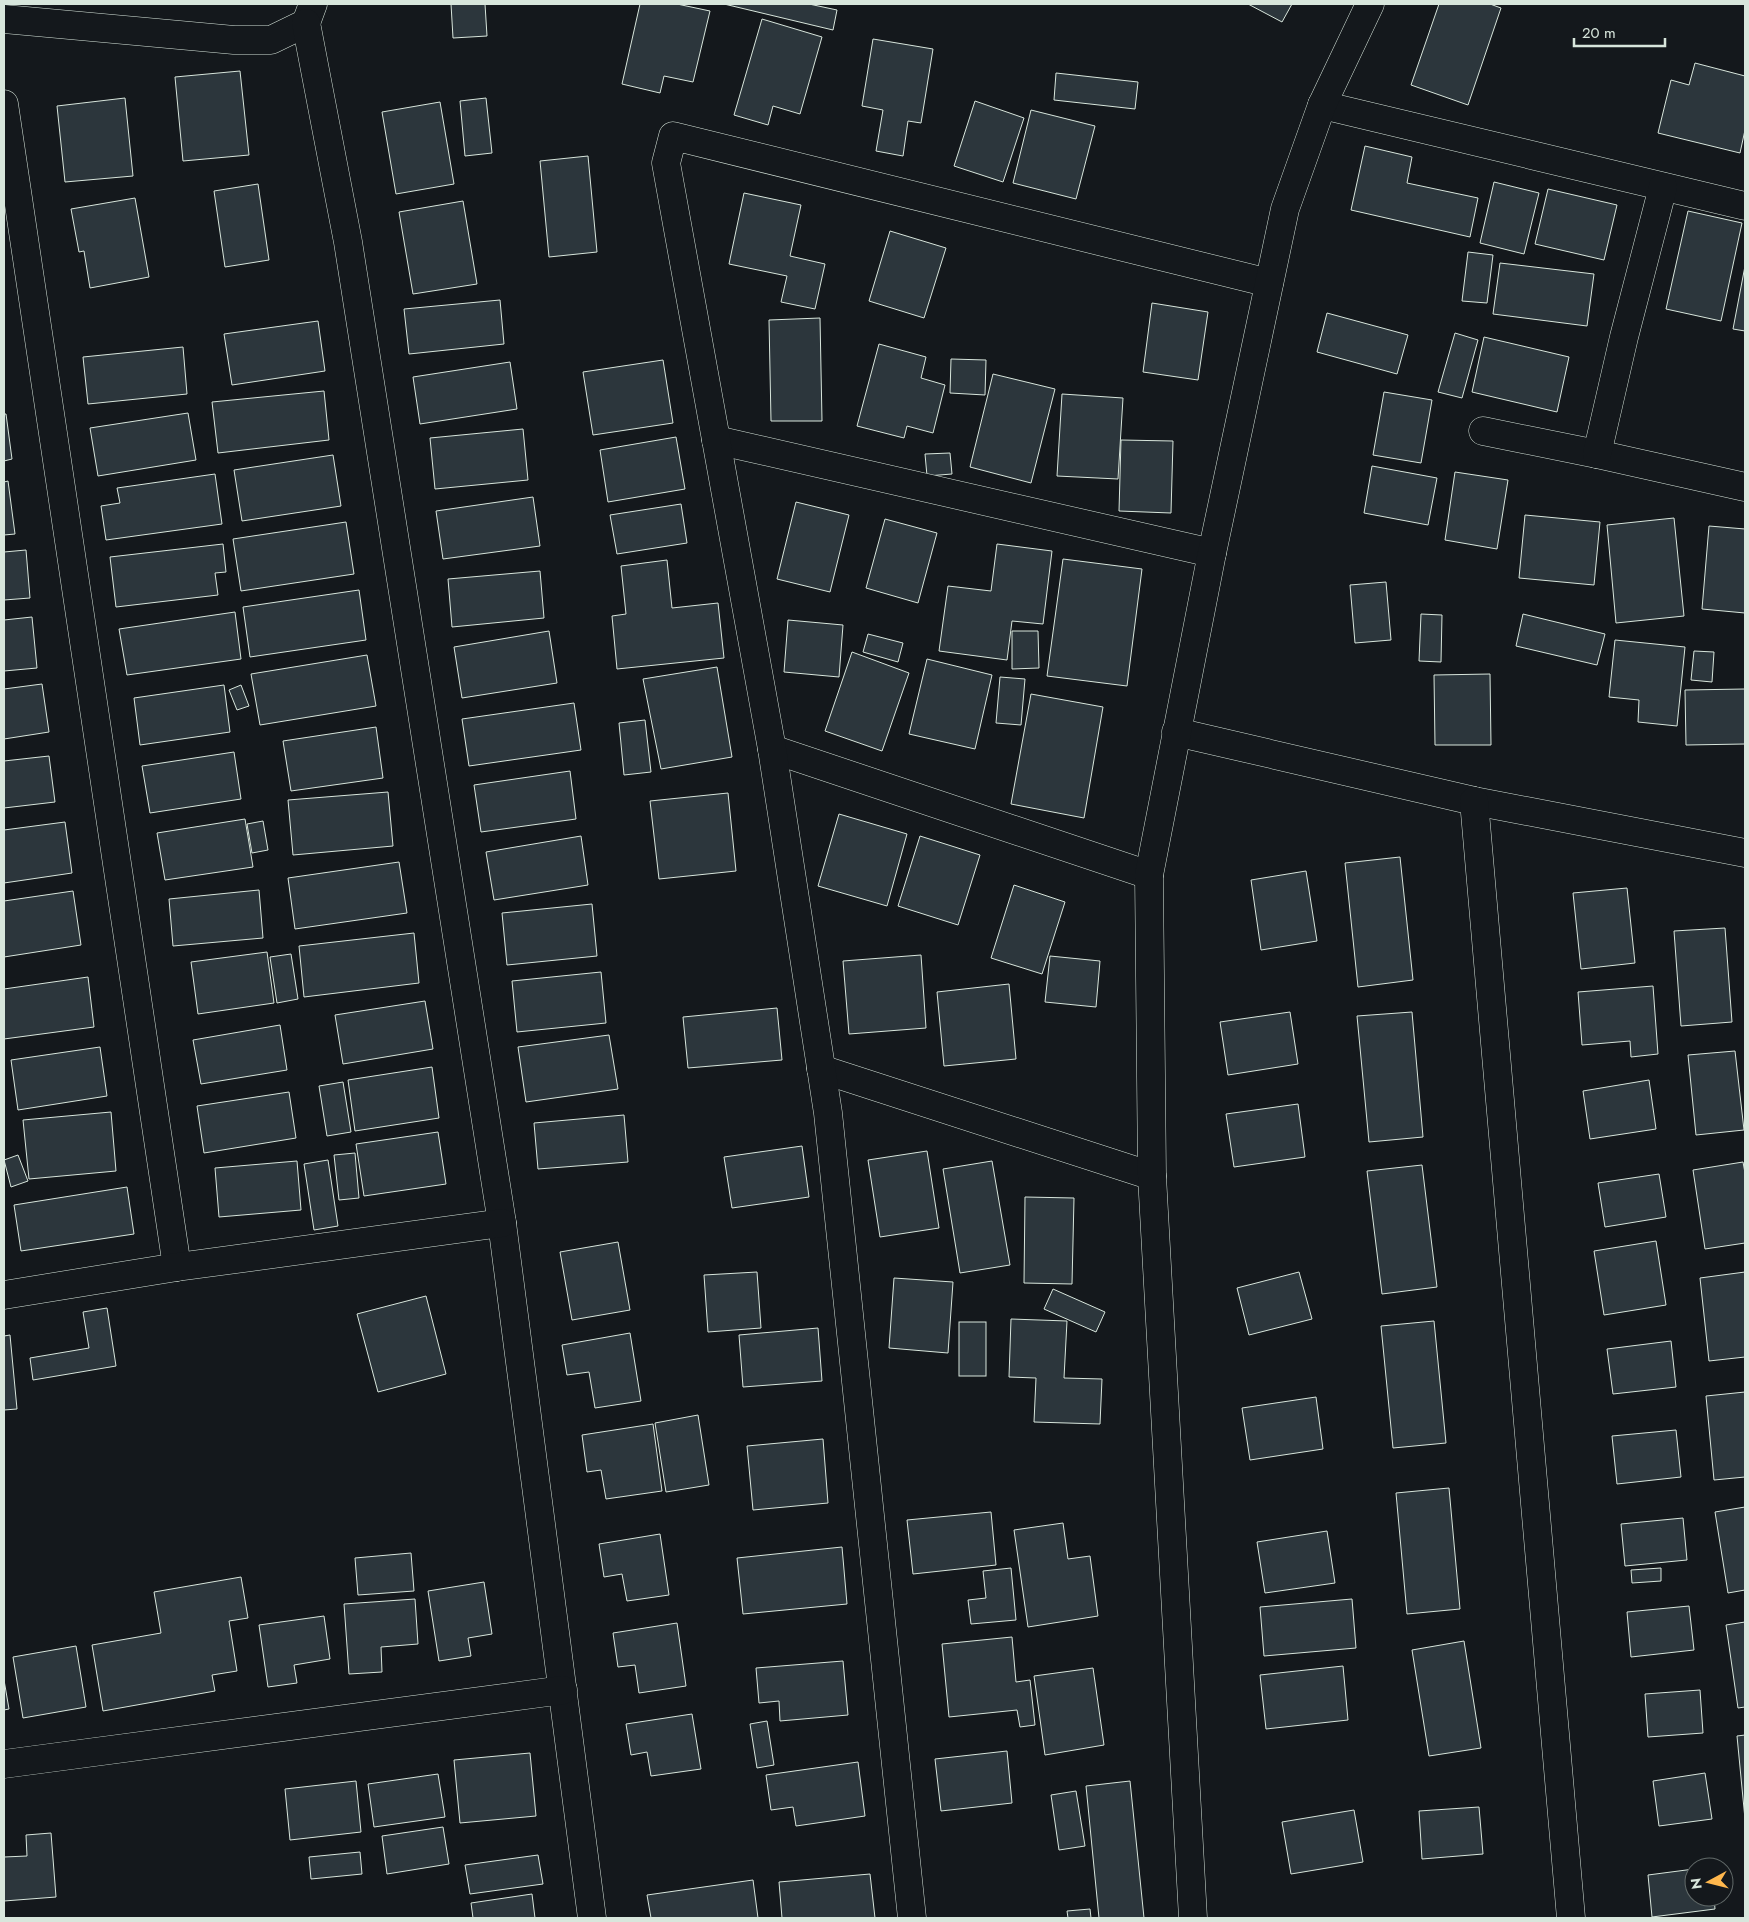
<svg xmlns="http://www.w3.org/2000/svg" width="1749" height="1922" font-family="Jost,sans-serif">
<rect width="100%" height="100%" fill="#14181c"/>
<g fill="#2c363c" stroke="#d8e6dc">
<path d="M 451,4 L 485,4 L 487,36 L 453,38 Z"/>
<path d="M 640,4 L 677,4 L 710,11 L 693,82 L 664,76 L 660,93 L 622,84 Z"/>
<path d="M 724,4 L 809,4 L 837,10 L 833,30 Z"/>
<path d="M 1248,4 L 1292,4 L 1282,22 Z"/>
<path d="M 1439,4 L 1490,4 L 1501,8 L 1468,105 L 1411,85 Z"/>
<path d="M 762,19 L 822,37 L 800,114 L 773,106 L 768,125 L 734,115 Z"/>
<path d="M 873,39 L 933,49 L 921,123 L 908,121 L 903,156 L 876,151 L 883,110 L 862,106 Z"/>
<path d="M 1695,63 L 1745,76 L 1745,130 L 1740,153 L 1658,133 L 1671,80 L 1689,85 Z"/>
<path d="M 240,71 L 249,155 L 183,161 L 175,77 Z"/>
<path d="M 1056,73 L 1138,82 L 1135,109 L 1054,100 Z"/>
<path d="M 125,98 L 133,176 L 65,182 L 57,106 Z"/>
<path d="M 486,98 L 492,153 L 465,156 L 460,101 Z"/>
<path d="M 975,101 L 1024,118 L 1003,182 L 954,166 Z"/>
<path d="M 440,102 L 454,184 L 396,194 L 382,112 Z"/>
<path d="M 1031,110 L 1095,126 L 1076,199 L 1013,183 Z"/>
<path d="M 1365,146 L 1412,157 L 1407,183 L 1478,198 L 1470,237 L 1351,210 Z"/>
<path d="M 588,156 L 597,252 L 549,257 L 540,161 Z"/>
<path d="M 1494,182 L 1539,193 L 1524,254 L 1480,243 Z"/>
<path d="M 258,184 L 269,260 L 225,267 L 214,191 Z"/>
<path d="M 1548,189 L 1617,205 L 1604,260 L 1535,244 Z"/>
<path d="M 744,193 L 801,205 L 790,256 L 825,264 L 815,309 L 781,302 L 787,276 L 729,264 Z"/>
<path d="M 135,198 L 149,277 L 90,288 L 84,251 L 79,252 L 71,209 Z"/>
<path d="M 463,201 L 477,284 L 413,294 L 399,212 Z"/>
<path d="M 1688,211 L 1742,223 L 1721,321 L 1666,309 Z"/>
<path d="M 890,231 L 946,248 L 924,318 L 869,301 Z"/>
<path d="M 1468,252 L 1493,255 L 1487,303 L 1462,301 Z"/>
<path d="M 1500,263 L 1594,274 L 1587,326 L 1493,314 Z"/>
<path d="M 1745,266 L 1745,331 L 1733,329 Z"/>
<path d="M 500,300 L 504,344 L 409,354 L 404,309 Z"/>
<path d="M 1152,303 L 1208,312 L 1198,380 L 1143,372 Z"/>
<path d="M 1327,313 L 1408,335 L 1397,374 L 1317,352 Z"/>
<path d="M 820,318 L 822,421 L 771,421 L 769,320 Z"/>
<path d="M 318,321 L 325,371 L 232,385 L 224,334 Z"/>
<path d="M 1455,333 L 1478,340 L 1462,398 L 1438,392 Z"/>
<path d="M 1484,337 L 1569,357 L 1557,412 L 1472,392 Z"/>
<path d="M 879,344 L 926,357 L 921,378 L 945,385 L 933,433 L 907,426 L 904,438 L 857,426 Z"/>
<path d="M 183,347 L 187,394 L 88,404 L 83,357 Z"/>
<path d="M 951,359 L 986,360 L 985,395 L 950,393 Z"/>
<path d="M 663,360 L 673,423 L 593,435 L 583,372 Z"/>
<path d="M 510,362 L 517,409 L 420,424 L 413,377 Z"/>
<path d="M 993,374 L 1055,389 L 1031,483 L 970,467 Z"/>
<path d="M 324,391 L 329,440 L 218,453 L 212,402 Z"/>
<path d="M 1384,392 L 1432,400 L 1421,463 L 1373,455 Z"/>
<path d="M 1062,394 L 1123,398 L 1118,479 L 1057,476 Z"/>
<path d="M 188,413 L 196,460 L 98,476 L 90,428 Z"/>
<path d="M 4,414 L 6,414 L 12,459 L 4,461 Z"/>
<path d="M 523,429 L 528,480 L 435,489 L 430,438 Z"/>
<path d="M 676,437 L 685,489 L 608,502 L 600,450 Z"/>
<path d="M 1121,440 L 1173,441 L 1171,513 L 1119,511 Z"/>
<path d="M 950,453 L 952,474 L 927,476 L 925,454 Z"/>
<path d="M 333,455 L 341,506 L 242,521 L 234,470 Z"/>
<path d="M 1372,466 L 1437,478 L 1428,525 L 1364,513 Z"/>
<path d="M 1455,472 L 1508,480 L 1497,549 L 1445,540 Z"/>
<path d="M 215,474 L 222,524 L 106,540 L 101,506 L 120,503 L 117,488 Z"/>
<path d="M 8,481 L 15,534 L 4,535 L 4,482 Z"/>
<path d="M 533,497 L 540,546 L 443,559 L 436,511 Z"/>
<path d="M 796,502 L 849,515 L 830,592 L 777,579 Z"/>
<path d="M 681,504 L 687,543 L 617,554 L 610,515 Z"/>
<path d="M 1525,515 L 1600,522 L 1594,585 L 1519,578 Z"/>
<path d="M 1674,518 L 1684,616 L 1616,623 L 1607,525 Z"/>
<path d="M 885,519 L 937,533 L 918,603 L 866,588 Z"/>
<path d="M 346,522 L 354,574 L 241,591 L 233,539 Z"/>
<path d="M 1709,526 L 1745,529 L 1745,613 L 1702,609 Z"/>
<path d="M 223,544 L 226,572 L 215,573 L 218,595 L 116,607 L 110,557 Z"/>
<path d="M 997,544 L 1052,551 L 1043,624 L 1012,621 L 1007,660 L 939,651 L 948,586 L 991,591 Z"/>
<path d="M 26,550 L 30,598 L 4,600 L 4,552 Z"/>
<path d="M 1063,559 L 1142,569 L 1127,686 L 1047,676 Z"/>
<path d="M 667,560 L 672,608 L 718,603 L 724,658 L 617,669 L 612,616 L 626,614 L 621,566 Z"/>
<path d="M 540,571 L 544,618 L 452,627 L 448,579 Z"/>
<path d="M 1386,582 L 1391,640 L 1355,643 L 1350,585 Z"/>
<path d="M 359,590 L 366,640 L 250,657 L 243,607 Z"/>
<path d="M 235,612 L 241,659 L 127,675 L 119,629 Z"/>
<path d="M 1421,614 L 1442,615 L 1441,662 L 1419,661 Z"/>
<path d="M 1523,614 L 1605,634 L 1597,665 L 1516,646 Z"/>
<path d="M 32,617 L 37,668 L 4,671 L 4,620 Z"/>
<path d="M 788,620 L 843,625 L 839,677 L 784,672 Z"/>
<path d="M 549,631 L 557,683 L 462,698 L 454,647 Z"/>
<path d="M 1012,631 L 1038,631 L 1039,668 L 1012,669 Z"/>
<path d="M 868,634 L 903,643 L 898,662 L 863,652 Z"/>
<path d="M 1615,640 L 1685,647 L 1677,726 L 1638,722 L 1639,700 L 1609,697 Z"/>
<path d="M 1694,651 L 1714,652 L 1712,682 L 1691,680 Z"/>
<path d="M 852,652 L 909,673 L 882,751 L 825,731 Z"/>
<path d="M 367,655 L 376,706 L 260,725 L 251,674 Z"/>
<path d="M 927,659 L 992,675 L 975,749 L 909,734 Z"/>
<path d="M 717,667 L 732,757 L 661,769 L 643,679 Z"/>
<path d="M 1490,674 L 1491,745 L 1435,745 L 1434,675 Z"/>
<path d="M 1000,677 L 1025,679 L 1021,725 L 996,723 Z"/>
<path d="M 42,684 L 49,732 L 4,739 L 4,689 Z"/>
<path d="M 224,685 L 230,732 L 140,745 L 134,698 Z"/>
<path d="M 241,685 L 249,706 L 237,710 L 229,690 Z"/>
<path d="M 1745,689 L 1745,744 L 1686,745 L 1685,690 Z"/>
<path d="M 1031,694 L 1103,707 L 1084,818 L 1011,804 Z"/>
<path d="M 574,703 L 581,750 L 469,766 L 462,719 Z"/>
<path d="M 645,720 L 651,772 L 624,775 L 619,723 Z"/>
<path d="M 376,727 L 383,778 L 291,791 L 283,741 Z"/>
<path d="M 234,752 L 241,799 L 150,813 L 142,766 Z"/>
<path d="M 49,756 L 55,802 L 4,808 L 4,761 Z"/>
<path d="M 570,771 L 576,819 L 481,832 L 474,785 Z"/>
<path d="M 388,792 L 393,846 L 293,855 L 288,800 Z"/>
<path d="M 728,793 L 736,871 L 659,879 L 650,801 Z"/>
<path d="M 839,814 L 907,834 L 887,906 L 818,886 Z"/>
<path d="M 245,819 L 253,867 L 165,880 L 157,833 Z"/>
<path d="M 263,821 L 268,850 L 252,853 L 247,824 Z"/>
<path d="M 65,822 L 72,873 L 4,883 L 4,830 Z"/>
<path d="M 581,836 L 588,885 L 494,900 L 486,852 Z"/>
<path d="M 920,836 L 980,855 L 958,925 L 898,906 Z"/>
<path d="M 1400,857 L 1413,980 L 1358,987 L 1345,863 Z"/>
<path d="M 399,862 L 407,913 L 295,929 L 288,878 Z"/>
<path d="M 1306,871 L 1317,941 L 1261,950 L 1251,880 Z"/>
<path d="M 1014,885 L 1065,902 L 1042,974 L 991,958 Z"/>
<path d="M 1627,888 L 1635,963 L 1581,969 L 1573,893 Z"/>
<path d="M 259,890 L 263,938 L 173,946 L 169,899 Z"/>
<path d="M 73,891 L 81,945 L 4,957 L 4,901 Z"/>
<path d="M 592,904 L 597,956 L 507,965 L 502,913 Z"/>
<path d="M 1725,928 L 1732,1022 L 1681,1026 L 1674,931 Z"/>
<path d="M 414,933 L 419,983 L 304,997 L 299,946 Z"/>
<path d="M 267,952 L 274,1003 L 198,1014 L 191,962 Z"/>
<path d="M 291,954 L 298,999 L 277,1003 L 270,957 Z"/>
<path d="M 921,955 L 926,1028 L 849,1034 L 843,961 Z"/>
<path d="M 1050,956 L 1100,961 L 1096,1007 L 1045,1002 Z"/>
<path d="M 601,972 L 606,1023 L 517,1032 L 512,981 Z"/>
<path d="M 88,977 L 94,1027 L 4,1039 L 4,989 Z"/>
<path d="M 1009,984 L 1016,1059 L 944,1066 L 937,992 Z"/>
<path d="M 1653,986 L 1658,1054 L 1631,1057 L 1630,1041 L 1582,1045 L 1578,992 Z"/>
<path d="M 425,1001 L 433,1049 L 343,1064 L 335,1015 Z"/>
<path d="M 777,1008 L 782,1060 L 688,1068 L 683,1017 Z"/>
<path d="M 1290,1012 L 1298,1064 L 1228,1075 L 1220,1022 Z"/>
<path d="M 1412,1012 L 1423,1137 L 1369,1142 L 1357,1016 Z"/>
<path d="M 280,1025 L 287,1070 L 201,1084 L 193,1040 Z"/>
<path d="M 609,1035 L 618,1089 L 526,1102 L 518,1047 Z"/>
<path d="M 100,1047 L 107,1096 L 18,1110 L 11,1060 Z"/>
<path d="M 1735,1051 L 1744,1130 L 1696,1135 L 1688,1055 Z"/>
<path d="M 432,1067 L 439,1118 L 355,1131 L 348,1080 Z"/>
<path d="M 1649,1080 L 1656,1129 L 1590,1139 L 1583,1091 Z"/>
<path d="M 343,1082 L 351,1132 L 327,1136 L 319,1086 Z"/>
<path d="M 289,1092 L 296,1138 L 204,1153 L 197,1106 Z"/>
<path d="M 1298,1104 L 1305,1157 L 1234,1167 L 1226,1114 Z"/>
<path d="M 111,1112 L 116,1171 L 29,1179 L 23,1120 Z"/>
<path d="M 624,1115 L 628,1162 L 538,1169 L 534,1123 Z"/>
<path d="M 438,1132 L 446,1184 L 364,1196 L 356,1144 Z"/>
<path d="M 802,1146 L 809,1197 L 732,1208 L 724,1157 Z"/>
<path d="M 927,1151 L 939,1228 L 880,1237 L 868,1160 Z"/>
<path d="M 355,1153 L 359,1198 L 339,1200 L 334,1155 Z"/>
<path d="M 18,1155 L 28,1181 L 11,1187 L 4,1160 Z"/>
<path d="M 328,1160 L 338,1226 L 314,1230 L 304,1164 Z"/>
<path d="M 297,1161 L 301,1210 L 219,1217 L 215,1168 Z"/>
<path d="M 992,1161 L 1010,1265 L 960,1273 L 943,1169 Z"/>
<path d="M 1743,1162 L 1745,1173 L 1745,1243 L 1705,1249 L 1693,1170 Z"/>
<path d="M 1422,1165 L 1437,1287 L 1382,1294 L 1367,1171 Z"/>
<path d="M 1659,1174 L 1666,1217 L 1605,1227 L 1598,1183 Z"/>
<path d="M 127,1187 L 134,1234 L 21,1251 L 14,1205 Z"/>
<path d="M 1025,1197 L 1074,1198 L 1072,1284 L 1024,1283 Z"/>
<path d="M 1656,1241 L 1666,1305 L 1604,1315 L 1594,1251 Z"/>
<path d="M 618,1242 L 630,1310 L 572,1320 L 560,1252 Z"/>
<path d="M 757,1272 L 761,1328 L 708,1332 L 704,1275 Z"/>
<path d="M 1299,1272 L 1312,1319 L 1249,1335 L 1237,1288 Z"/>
<path d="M 1745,1272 L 1745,1357 L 1709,1361 L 1700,1278 Z"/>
<path d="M 894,1278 L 953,1282 L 948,1353 L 889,1348 Z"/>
<path d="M 1053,1289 L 1105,1312 L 1096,1332 L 1044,1309 Z"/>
<path d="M 426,1296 L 446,1374 L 378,1392 L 357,1314 Z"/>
<path d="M 107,1308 L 116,1366 L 33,1380 L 30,1358 L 89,1348 L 83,1312 Z"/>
<path d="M 1011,1319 L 1067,1321 L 1064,1378 L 1102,1379 L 1100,1424 L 1034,1422 L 1036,1378 L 1009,1377 Z"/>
<path d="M 1434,1321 L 1446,1443 L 1393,1448 L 1381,1326 Z"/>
<rect x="959" y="1322" width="27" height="54"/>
<path d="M 818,1328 L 822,1381 L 743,1387 L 739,1335 Z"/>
<path d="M 630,1333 L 641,1401 L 595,1408 L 589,1372 L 567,1375 L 562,1345 Z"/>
<path d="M 10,1335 L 17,1409 L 4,1410 L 4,1336 Z"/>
<path d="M 1671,1341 L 1676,1387 L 1613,1394 L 1607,1349 Z"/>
<path d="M 1745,1392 L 1745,1477 L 1714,1480 L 1706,1396 Z"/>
<path d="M 1316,1397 L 1323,1449 L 1250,1460 L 1242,1408 Z"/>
<path d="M 698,1415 L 709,1485 L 666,1492 L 655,1423 Z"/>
<path d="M 653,1424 L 662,1491 L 606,1499 L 601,1470 L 587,1472 L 582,1435 Z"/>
<path d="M 1676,1430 L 1681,1477 L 1617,1484 L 1612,1436 Z"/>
<path d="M 823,1439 L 828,1503 L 753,1510 L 747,1446 Z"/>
<path d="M 1449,1488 L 1460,1609 L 1407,1614 L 1396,1493 Z"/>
<path d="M 1745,1507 L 1745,1590 L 1728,1593 L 1715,1512 Z"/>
<path d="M 991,1512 L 996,1565 L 913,1574 L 907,1520 Z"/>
<path d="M 1683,1518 L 1687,1560 L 1625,1566 L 1621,1524 Z"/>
<path d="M 1063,1523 L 1068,1559 L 1090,1556 L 1098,1616 L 1028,1627 L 1014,1530 Z"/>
<path d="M 1327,1531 L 1335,1583 L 1265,1593 L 1257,1542 Z"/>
<path d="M 660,1534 L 669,1595 L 627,1601 L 622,1574 L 604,1577 L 599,1544 Z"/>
<path d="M 842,1547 L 847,1604 L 743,1614 L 737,1558 Z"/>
<path d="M 411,1553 L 414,1591 L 358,1595 L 355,1558 Z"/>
<path d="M 1011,1568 L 1016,1620 L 971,1624 L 968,1600 L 986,1598 L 983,1571 Z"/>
<path d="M 1661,1568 L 1661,1581 L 1632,1583 L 1631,1570 Z"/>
<path d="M 241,1577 L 248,1618 L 229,1621 L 237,1671 L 212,1675 L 215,1691 L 103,1711 L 92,1645 L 161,1633 L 154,1592 Z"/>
<path d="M 484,1582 L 492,1634 L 468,1638 L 471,1656 L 439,1661 L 428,1591 Z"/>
<path d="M 415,1599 L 418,1644 L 381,1647 L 382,1672 L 349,1674 L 344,1604 Z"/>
<path d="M 1352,1599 L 1356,1648 L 1264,1656 L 1260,1607 Z"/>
<path d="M 1689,1606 L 1694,1650 L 1631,1657 L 1627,1612 Z"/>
<path d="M 324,1616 L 330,1659 L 294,1665 L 297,1683 L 268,1687 L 259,1625 Z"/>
<path d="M 1745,1622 L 1745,1707 L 1738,1708 L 1726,1625 Z"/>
<path d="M 677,1623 L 686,1686 L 639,1693 L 635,1665 L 618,1667 L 613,1633 Z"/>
<path d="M 1012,1637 L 1016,1682 L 1030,1680 L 1035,1725 L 1020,1727 L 1017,1710 L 949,1717 L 942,1644 Z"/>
<path d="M 1464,1641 L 1481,1748 L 1429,1756 L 1412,1650 Z"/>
<path d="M 76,1646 L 86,1707 L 23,1718 L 13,1657 Z"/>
<path d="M 843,1661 L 848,1715 L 780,1721 L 779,1701 L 759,1703 L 756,1668 Z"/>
<path d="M 1343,1666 L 1348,1720 L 1266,1729 L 1260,1675 Z"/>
<path d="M 1093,1668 L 1104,1745 L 1045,1755 L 1034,1676 Z"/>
<path d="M 4,1680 L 9,1709 L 4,1710 Z"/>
<path d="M 1700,1690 L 1703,1733 L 1648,1737 L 1645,1694 Z"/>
<path d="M 692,1714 L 701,1769 L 651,1776 L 647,1752 L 631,1755 L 626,1724 Z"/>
<path d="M 767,1721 L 774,1765 L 757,1768 L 750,1724 Z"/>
<path d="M 1745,1735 L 1745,1819 L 1737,1736 Z"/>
<path d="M 1007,1751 L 1012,1803 L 941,1811 L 935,1759 Z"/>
<path d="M 530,1753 L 536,1816 L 460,1823 L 454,1760 Z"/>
<path d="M 858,1762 L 865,1816 L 796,1826 L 793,1807 L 771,1810 L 766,1775 Z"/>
<path d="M 1705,1773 L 1712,1819 L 1659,1826 L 1653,1781 Z"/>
<path d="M 438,1774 L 445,1817 L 374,1827 L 368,1784 Z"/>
<path d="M 356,1781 L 361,1832 L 290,1840 L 285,1789 Z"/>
<path d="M 1130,1781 L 1144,1918 L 1099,1918 L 1086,1786 Z"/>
<path d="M 1076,1791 L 1085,1846 L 1059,1850 L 1051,1795 Z"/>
<path d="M 1479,1807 L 1483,1854 L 1422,1859 L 1419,1811 Z"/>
<path d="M 1354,1810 L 1363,1862 L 1291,1874 L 1282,1822 Z"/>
<path d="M 443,1827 L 449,1864 L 387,1874 L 382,1836 Z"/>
<path d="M 51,1833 L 56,1897 L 4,1901 L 4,1857 L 27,1856 L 26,1835 Z"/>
<path d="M 360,1852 L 362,1874 L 311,1879 L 309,1857 Z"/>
<path d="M 538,1855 L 543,1884 L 470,1894 L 465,1865 Z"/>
<path d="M 1694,1869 L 1694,1897 L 1714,1897 L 1715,1909 L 1652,1917 L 1648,1875 Z"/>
<path d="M 870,1874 L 875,1918 L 782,1918 L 779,1882 Z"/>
<path d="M 753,1880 L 758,1918 L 651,1918 L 647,1895 Z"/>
<path d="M 532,1894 L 535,1918 L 473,1918 L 471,1903 Z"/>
<path d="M 1090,1909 L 1091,1918 L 1068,1918 L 1067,1911 Z"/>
</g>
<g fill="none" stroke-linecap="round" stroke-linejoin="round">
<g stroke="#d8e6dc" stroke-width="29">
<g id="street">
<path d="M 4,19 L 234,40 L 271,40 L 306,23 L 313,4"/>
<path d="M 306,23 L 348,242 L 502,1223 L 592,1918"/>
<path d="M 4,104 L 177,1267"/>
<path d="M 1322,105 L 1745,206"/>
<path d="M 1483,431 L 1597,454 L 1745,487"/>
<path d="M 716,440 L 1212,553"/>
<path d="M 1597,454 L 1624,337 L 1663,187"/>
<path d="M 1176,732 L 1474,801 L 1745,853"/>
<path d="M 772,749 L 1149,875"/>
<path d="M 1474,801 L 1571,1918"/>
<path d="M 821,1069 L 1152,1176"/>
<path d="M 4,1295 L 177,1267 L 502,1223"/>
<path d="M 4,1764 L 563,1690"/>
<path d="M 912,1918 L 828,1113 L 772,749 L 666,163 L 673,136 L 1269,283"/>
<path d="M 1193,1918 L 1152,1176 L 1149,875 L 1212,553 L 1285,209 L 1322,105 L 1370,4"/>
</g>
</g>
<use href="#street" stroke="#14181c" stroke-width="28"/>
</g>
<rect width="1749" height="1922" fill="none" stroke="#d8e6dc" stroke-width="10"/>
<g transform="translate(1709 1882) rotate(263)"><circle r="24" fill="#14181c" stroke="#626a69"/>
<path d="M0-4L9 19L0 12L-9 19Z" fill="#ffb74d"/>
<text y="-8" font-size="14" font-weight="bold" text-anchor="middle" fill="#d8e6dc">N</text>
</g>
<path d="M1574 38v8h91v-8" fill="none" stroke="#d8e6dc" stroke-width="2.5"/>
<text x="1582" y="38" font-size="15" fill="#d8e6dc" stroke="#14181c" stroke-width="4" paint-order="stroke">20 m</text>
</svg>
